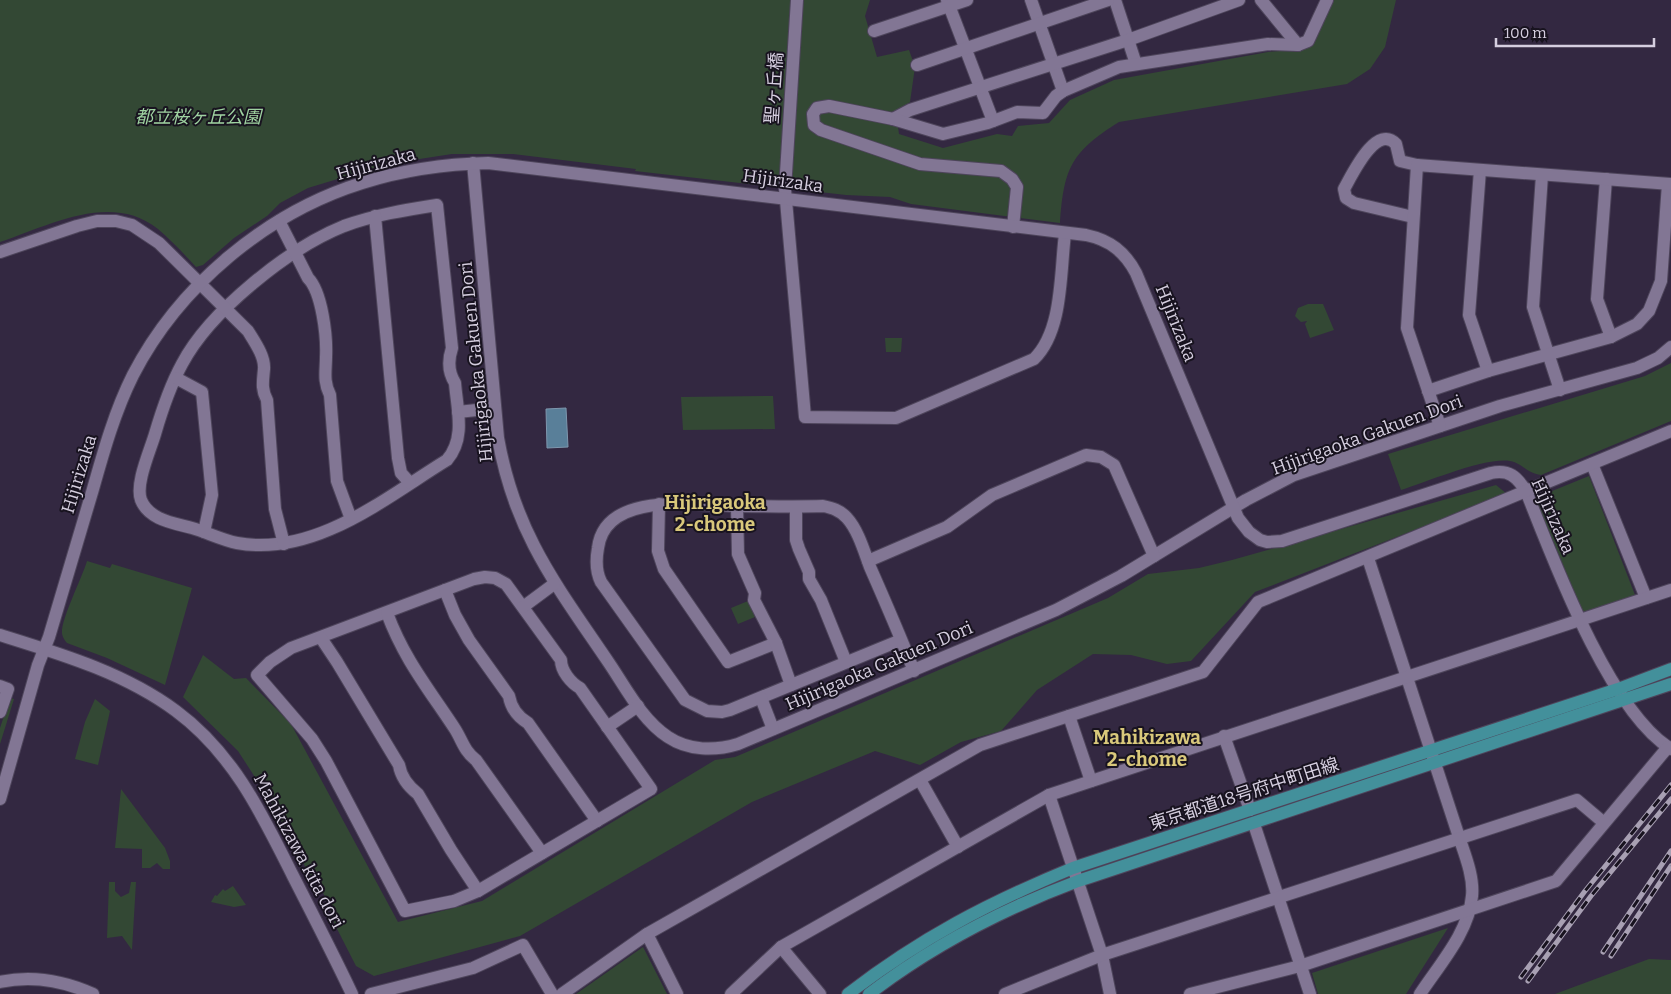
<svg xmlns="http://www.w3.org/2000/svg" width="1671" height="994" font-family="Bitter,'Noto Sans JP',serif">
<rect width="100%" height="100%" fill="#332841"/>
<g fill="#334834">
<path d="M 0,0 L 870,0 L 865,16 L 877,57 L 909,50 L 915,67 L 910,102 L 896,112 L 899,134 L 943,148 L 997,134 L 1012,136 L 1018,126 L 1049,123 L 1070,100 L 1114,80 L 1268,52 L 1305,49 L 1310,45 L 1330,0 L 1396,0 L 1385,47 L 1370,69 L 1347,84 L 1119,122 C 1071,152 1064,168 1060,223 L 911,204 L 890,197 L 846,195 L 635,171 L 636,169 L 513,154 L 452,154 L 387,164 L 308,188 L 280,203 L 267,216 L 234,238 L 203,265 L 196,267 C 184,254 171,240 158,229 C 111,191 48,226 0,242 Z"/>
<path d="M 1308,304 L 1323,304 L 1334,330 L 1310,338 L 1305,324 L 1307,321 L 1301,322 L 1295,316 L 1298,308 Z"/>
<path d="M 885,338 L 902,338 L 901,352 L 886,352 Z"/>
<path d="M 1671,363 L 1671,421 L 1541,475 C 1525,472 1522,463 1510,461 C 1485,457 1427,482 1401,490 L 1388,454 L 1645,376 Z"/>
<path d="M 773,396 L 775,429 L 683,430 L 681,397 Z"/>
<path d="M 1589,476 L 1635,595 L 1584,615 L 1535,498 Z"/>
<path d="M 1496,485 L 1507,494 L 1255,592 L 1191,661 L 1167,664 L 1131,655 L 1093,654 L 1037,690 L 1001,731 L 961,742 L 920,765 L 875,751 L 752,802 L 520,936 L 374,976 L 356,966 L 334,923 L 330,908 L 319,884 L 309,874 L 271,802 L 238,751 L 183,697 L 203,655 L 234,679 L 246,678 L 291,724 L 398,922 L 482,901 L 715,760 L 735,757 L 1108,598 L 1148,574 L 1199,568 L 1232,560 Z"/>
<path d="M 87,561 L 110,568 L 112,564 L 192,588 L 165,685 L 107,658 L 67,643 C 65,641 62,636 62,633 C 61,619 82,578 87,561 Z"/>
<path d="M 748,601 L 755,617 L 738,624 L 731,608 Z"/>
<path d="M 10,698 L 14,699 L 0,744 L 0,728 Z"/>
<path d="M 95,699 L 110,711 L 98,765 L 75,759 L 85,722 Z"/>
<path d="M 121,789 L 165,848 L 170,861 L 170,869 L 163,869 L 157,863 L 150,868 L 142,868 L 142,849 L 115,848 Z"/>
<path d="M 109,882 L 115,882 L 115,891 L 121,897 L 129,893 L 131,882 L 136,882 L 132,950 L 122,936 L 107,938 Z"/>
<path d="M 233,886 L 246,905 L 234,907 L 211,902 L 215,895 L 217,896 L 223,889 L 225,891 Z"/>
<path d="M 1448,928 L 1406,994 L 1318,994 L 1312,973 Z"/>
<path d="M 643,947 L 667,994 L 576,994 Z"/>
<path d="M 1649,959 L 1671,960 L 1671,994 L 1555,994 Z"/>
</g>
<path fill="#597f99" stroke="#7e97ae" d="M 566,408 L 568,447 L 547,448 L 546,409 Z"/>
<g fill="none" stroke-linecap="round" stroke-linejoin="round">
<g stroke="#4e455b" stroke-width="14">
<g id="minor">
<path d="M 797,0 L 785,189 L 805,417 L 896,418 L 1034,359 C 1063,331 1060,273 1065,234"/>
<path d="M 947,0 L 993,121"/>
<path d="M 1031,0 L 1063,91"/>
<path d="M 1115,0 L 1136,64"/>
<path d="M 1261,0 L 1298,45"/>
<path d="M 874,31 L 967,0"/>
<path d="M 917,65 L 1108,0"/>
<path d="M 893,119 L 910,110 L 1128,40 L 1239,0"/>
<path d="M 473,163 L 498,438 C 515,534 557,586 609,663 C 626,688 642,720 668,737 C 689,751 715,751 738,744 L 1056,610 L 1121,576 L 1246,500 L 1294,475 L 1500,406 L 1637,368 L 1658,358 L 1671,347"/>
<path d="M 1480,170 L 1469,315 L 1488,371"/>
<path d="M 1542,175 L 1533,307 L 1560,390"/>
<path d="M 1606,179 L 1597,299 L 1611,337"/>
<path d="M 437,205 L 452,348 C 448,360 448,372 455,383 C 457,409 466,438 447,460 C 385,498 315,557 237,543 C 222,540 206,532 192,528 C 174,523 149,520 141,500 C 135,484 150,451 155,434 C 162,410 170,386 182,364 C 210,311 289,248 344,226 C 374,215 405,210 437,205 Z"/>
<path d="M 375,216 L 398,458 L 401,473 L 410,483"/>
<path d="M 1413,217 L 1354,203 L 1346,198 L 1344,189 C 1352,175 1376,123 1396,144 L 1400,161 L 1417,165"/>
<path d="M 279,221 L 308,278 C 322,292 327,336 326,357 C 326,371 323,381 330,395 L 337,481 L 351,519"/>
<path d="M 1013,227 L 1017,187 L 1012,179 L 1001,171 L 920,164 L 821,130 L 814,125 L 813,114 L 817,108 L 829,106 L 893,119 L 943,134 L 988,123 L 1017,112 L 1043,113 L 1056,96 L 1063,91 L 1119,67 L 1268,44 L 1298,45 L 1308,41 L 1327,0"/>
<path d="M 0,252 L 77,226 L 97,221 L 116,221 L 132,225 L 159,243 L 248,331 C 254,341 265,356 264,369 C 263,381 261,389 267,400 L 275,509 L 284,544"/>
<path d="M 176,378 L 202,392 L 212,495 L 204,532"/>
<path d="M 1428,391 L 1488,371 L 1611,337 L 1637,324 L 1649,311 L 1661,281 L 1668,184"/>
<path d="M 458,412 L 495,408"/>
<path d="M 1440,426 L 1407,328 L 1417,165 L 1671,184"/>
<path d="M 1592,464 L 1646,598"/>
<path d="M 659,504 L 658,551 L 664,569 L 728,662 L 776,643"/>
<path d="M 737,506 L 738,554 L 755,593 L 754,600 L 776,643 L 791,685"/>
<path d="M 796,507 L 796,540 L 799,549 L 809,572 L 809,579 L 821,600 L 846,662"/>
<path d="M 1368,558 L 1459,837 C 1465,855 1474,877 1472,896 C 1469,932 1439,965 1420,994"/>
<path d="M 868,561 L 947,527 L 992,495 L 1086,455 L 1101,457 L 1114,465 L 1154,556"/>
<path d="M 485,577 L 495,578 L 506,584 L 561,660 C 561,671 571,683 580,688 L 651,789 L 478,891 L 454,901 L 405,911 L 326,761 L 312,739 L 257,675 L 270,662 L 291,648 L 474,579 Z"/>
<path d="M 445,590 L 455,615 L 469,640 L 509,696 C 511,708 518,717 528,723 L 597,821"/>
<path d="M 523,607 L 554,584"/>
<path d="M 387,613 C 404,659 428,688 455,729 C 462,740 464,751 476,760 L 542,853"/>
<path d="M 0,635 C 61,654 125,673 176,711 C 233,753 262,814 293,876 C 313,915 333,954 352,994"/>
<path d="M 321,638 L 337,662 L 399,765 C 401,777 409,787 418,794 L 451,850 L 478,891"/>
<path d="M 901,640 L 730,710 L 722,712 L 707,711 L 685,700 L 601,582 C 596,572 596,559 598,548 C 605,491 694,505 734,506 C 764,506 793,507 823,506 C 832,508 840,510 847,518 C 858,530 864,551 870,567 C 885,601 900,636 914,671"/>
<path d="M 0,686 L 8,689 L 0,712"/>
<path d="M 761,698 L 773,729"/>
<path d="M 1069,716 L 1091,781"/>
<path d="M 607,727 L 638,706"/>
<path d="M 1224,736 L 1250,810"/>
<path d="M 920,780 L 958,847"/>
<path d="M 1049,795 L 1102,955 L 1110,994"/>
<path d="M 0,799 L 38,665 L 49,637 C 64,588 78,538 93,489 C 104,450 115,411 133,375 C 179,286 266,213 362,183 C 403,170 445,164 488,163 L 1086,235 C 1110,240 1125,252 1136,273 L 1238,518 L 1249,532 L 1260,540 L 1267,542 L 1282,541 L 1491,473 C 1509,469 1517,477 1526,491 C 1553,559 1609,711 1671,749"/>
<path d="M 1254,824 L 1310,994"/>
<path d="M 647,934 L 677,994"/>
<path d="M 781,947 L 820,994"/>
<path d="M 0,982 C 32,975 64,981 93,994"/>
<path d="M 371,994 L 473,968 L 523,945 L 552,994"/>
<path d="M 562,994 L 647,934 L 980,745 L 1203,672 L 1258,602 L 1671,431"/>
<path d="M 731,994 L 781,947 L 1049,795 L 1671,590"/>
<path d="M 1005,994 L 1102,955 L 1577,800 L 1603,822"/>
<path d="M 1190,994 L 1300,966 L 1556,881 L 1668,747"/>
</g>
</g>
<g stroke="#4e455b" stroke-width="14">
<g id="major">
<path d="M 848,994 C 921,938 988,903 1073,868 L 1618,689 L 1671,669"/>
<path d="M 869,994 C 933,945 1003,909 1078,881 L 1671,684"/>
</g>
</g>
<use href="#minor" stroke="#827694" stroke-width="12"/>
<use href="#major" stroke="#43909b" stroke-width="12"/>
<g stroke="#a8a0b3" stroke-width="5">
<g id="rail">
<path d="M 1603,952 L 1671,851"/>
<path d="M 1611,956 L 1671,866"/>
<path d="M 1521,977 L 1585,891 L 1671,785"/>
<path d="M 1528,981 L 1591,896 L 1671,799"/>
</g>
</g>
<use href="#rail" stroke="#18131f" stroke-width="3" stroke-dasharray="9" stroke-linecap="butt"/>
</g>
<g text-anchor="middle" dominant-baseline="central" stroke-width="4" stroke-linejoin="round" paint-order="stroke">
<g font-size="18" fill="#d5cedf" stroke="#18131f">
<text transform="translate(774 88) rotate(-86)">聖ヶ丘橋</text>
<text transform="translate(376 164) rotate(-15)">Hijirizaka</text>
<text transform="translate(783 181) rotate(8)">Hijirizaka</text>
<text transform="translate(1176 323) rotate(68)">Hijirizaka</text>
<text transform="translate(476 362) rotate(-96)">Hijirigaoka Gakuen Dori</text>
<text transform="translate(1367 435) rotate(-20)">Hijirigaoka Gakuen Dori</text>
<text transform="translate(79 474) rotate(-73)">Hijirizaka</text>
<text transform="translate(1553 516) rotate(66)">Hijirizaka</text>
<text transform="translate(879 666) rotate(-23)">Hijirigaoka Gakuen Dori</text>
<text transform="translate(1244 794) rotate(-18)">東京都道18号府中町田線</text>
<text transform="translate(299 851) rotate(62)">Mahikizawa kita dori</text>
</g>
<g font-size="18" font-style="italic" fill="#9fd3a1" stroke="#18131f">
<text x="198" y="117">都立桜ヶ丘公園</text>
</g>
<g font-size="19" font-weight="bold" fill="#d9c87b" stroke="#18131f">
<text x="715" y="502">Hijirigaoka<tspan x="715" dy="22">2-chome</tspan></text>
<text x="1147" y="737">Mahikizawa<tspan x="1147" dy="22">2-chome</tspan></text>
</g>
</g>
<path d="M1496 38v8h158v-8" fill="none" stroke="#d5cedf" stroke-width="2.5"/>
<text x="1504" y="38" font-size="15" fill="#d5cedf" stroke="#18131f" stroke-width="4" paint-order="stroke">100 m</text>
</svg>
